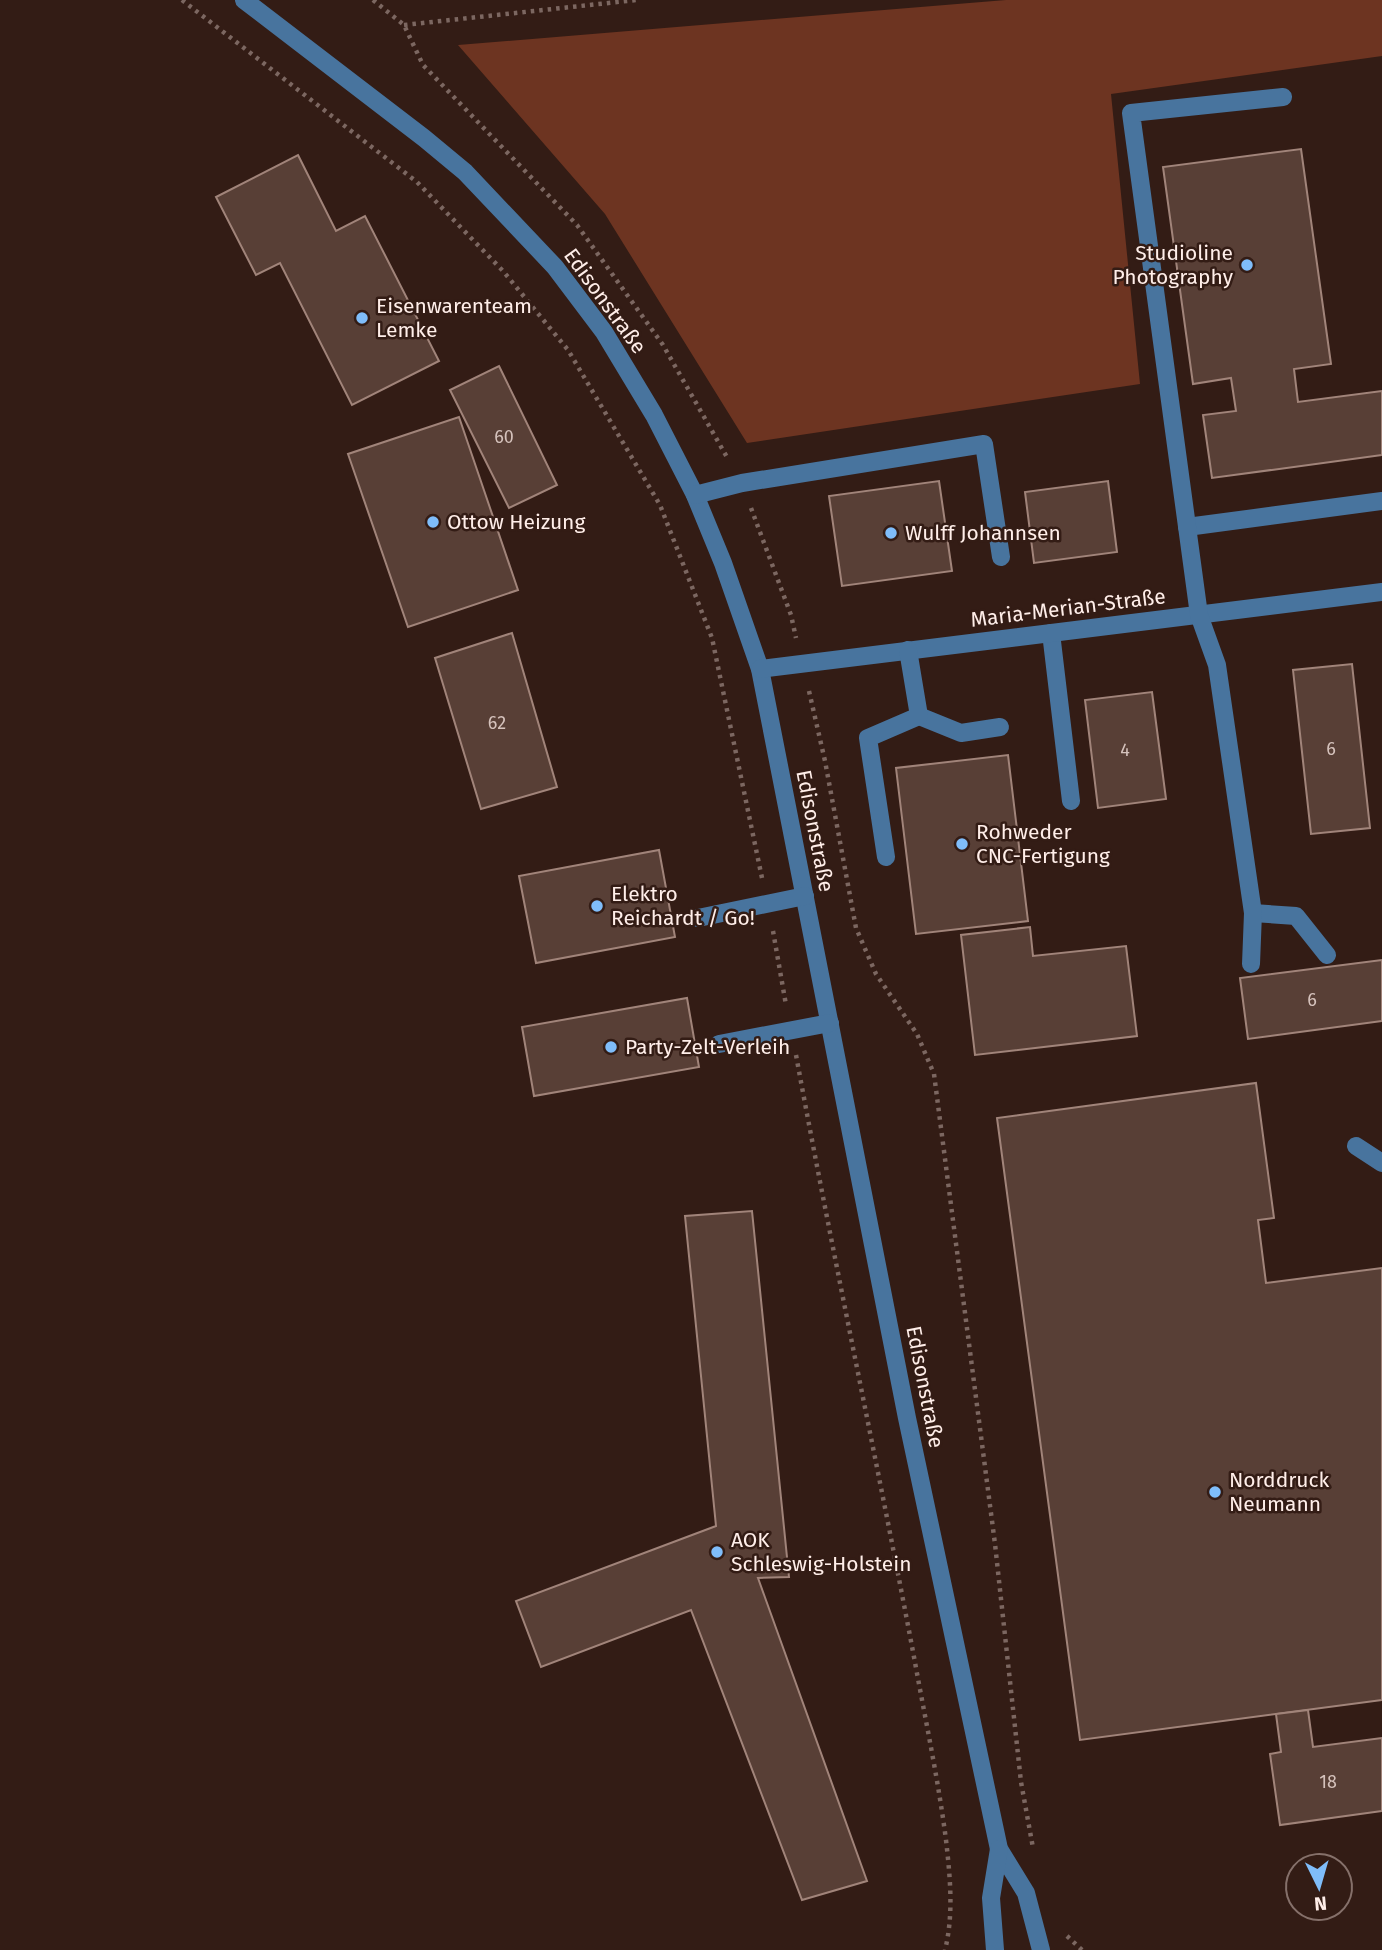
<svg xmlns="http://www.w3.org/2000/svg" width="1382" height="1950" font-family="'Fira Sans',sans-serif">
<rect width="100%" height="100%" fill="#331c15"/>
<path fill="#6d3421" d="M 1006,0 L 1382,0 L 1382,56 L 1111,94 L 1140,384 L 747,443 L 605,214 L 458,45 Z"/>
<g fill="#583f36" stroke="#a1847a" stroke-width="2">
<path d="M 1301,149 L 1331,364 L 1294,369 L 1298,402 L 1382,391 L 1382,455 L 1212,478 L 1203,415 L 1236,411 L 1231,378 L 1193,384 L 1163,167 Z"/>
<path d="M 298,155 L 336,231 L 365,216 L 439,361 L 352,405 L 280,263 L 256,275 L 216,197 Z"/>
<path d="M 499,366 L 557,485 L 509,508 L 450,390 Z"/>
<path d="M 459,417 L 518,590 L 408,627 L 348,454 Z"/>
<path d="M 939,481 L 952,571 L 842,586 L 829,496 Z"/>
<path d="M 1108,481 L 1117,552 L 1034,563 L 1025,492 Z"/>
<path d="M 512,633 L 557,787 L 481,809 L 435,658 Z"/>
<path d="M 1352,664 L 1370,828 L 1311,834 L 1293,670 Z"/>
<path d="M 1152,692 L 1166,799 L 1098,808 L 1085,700 Z"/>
<path d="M 1008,755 L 1028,921 L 916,934 L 896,768 Z"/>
<path d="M 659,850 L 675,937 L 536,963 L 519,876 Z"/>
<path d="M 1030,927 L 1033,956 L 1126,946 L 1137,1036 L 975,1055 L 961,935 Z"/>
<path d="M 1382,960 L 1382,1021 L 1248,1039 L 1240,978 Z"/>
<path d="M 687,998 L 699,1067 L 534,1096 L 522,1027 Z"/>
<path d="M 1256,1083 L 1274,1218 L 1258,1220 L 1266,1283 L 1382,1268 L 1382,1700 L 1080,1740 L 997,1118 Z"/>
<path d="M 752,1211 L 789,1577 L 758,1578 L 867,1881 L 802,1900 L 691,1610 L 541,1667 L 516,1601 L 716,1526 L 685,1216 Z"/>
<path d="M 1308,1710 L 1313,1747 L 1382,1738 L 1382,1811 L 1280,1825 L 1270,1754 L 1281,1752 L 1276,1714 Z"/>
</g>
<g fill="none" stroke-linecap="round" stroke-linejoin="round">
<g stroke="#7c6761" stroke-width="4.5" stroke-dasharray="3.5 5" stroke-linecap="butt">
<path d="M 182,0 L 417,182 L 503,271 L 568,350 L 660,505 L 712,638 L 762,878"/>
<path d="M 373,0 L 404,25 L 423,65 L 577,225 L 663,345 L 728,459"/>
<path d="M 404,25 L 636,0"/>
<path d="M 751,508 L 791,615 L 796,638"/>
<path d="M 809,691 L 825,761 L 856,928 L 876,974 L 917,1034 L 934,1074 L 995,1544 L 1021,1782 L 1033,1848"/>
<path d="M 773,931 L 786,1005"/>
<path d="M 796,1055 C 833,1256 876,1456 914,1657 C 925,1718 938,1778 946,1840 C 950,1876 954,1914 945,1950"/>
<path d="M 1067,1936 L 1082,1950"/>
</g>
<g stroke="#48749e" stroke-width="18">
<path d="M 244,0 L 424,138 L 465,172 L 555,267 L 604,332 L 654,415 L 695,495 L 723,563 L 760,669 L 907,1418 L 999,1849 L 1026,1893 L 1041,1950"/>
<path d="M 695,495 L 742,483 L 984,444 L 1001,557"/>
<path d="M 1187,527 L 1382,501"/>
<path d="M 1051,633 L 1071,801"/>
<path d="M 760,669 L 1382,592"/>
<path d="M 919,716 L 961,733 L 1000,727"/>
<path d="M 886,857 L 868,738 L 919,716 L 908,650"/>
<path d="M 1253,913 L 1296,916 L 1327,955"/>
<path d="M 698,918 L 805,896"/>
<path d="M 1251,964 L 1253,913 L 1217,665 L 1199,615 L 1131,113 L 1283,97"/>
<path d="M 719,1044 L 830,1023"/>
<path d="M 1356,1146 L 1382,1163"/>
<path d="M 995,1950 L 991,1898 L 999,1849"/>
</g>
</g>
<g fill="#7fbdfa" stroke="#331c15" stroke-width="2.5">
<circle cx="1247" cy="265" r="7"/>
<circle cx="362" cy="318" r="7"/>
<circle cx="433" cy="522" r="7"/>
<circle cx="891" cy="533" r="7"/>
<circle cx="962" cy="844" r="7"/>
<circle cx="597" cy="906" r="7"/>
<circle cx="611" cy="1047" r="7"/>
<circle cx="1215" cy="1492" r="7"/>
<circle cx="717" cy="1552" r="7"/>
</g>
<g text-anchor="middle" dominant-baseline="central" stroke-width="5" stroke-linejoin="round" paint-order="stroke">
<g font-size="18" fill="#d5c2bc">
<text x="504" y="437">60</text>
<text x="497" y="723">62</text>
<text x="1331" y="749">6</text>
<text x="1125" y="750">4</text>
<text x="1312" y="1000">6</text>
<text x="1328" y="1782">18</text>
</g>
<g font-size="21" fill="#ffeee9" stroke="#331c15" text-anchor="start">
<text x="1233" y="253" text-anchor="end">Studioline<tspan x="1233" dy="24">Photography</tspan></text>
<text x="376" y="306">Eisenwarenteam<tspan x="376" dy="24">Lemke</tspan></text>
<text x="447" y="522">Ottow Heizung</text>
<text x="905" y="533">Wulff Johannsen</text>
<text x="976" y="832">Rohweder<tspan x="976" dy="24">CNC-Fertigung</tspan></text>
<text x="611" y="894">Elektro<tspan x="611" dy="24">Reichardt / Go!</tspan></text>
<text x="625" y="1047">Party-Zelt-Verleih</text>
<text x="1229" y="1480">Norddruck<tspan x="1229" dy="24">Neumann</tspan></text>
<text x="731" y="1540">AOK<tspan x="731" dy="24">Schleswig-Holstein</tspan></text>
</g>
<g font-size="21" fill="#ffeee9" stroke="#331c15">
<text transform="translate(605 301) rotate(54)">Edisonstraße</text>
<text transform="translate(1068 608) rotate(-7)">Maria-Merian-Straße</text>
<text transform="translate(815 831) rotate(79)">Edisonstraße</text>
<text transform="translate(925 1387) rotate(79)">Edisonstraße</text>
</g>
</g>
<g transform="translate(1319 1887) rotate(175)"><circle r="33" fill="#331c15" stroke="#85706a" stroke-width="2"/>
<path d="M0-5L12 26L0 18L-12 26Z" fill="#7fbdfa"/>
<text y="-10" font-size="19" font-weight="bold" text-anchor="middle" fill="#ffeee9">N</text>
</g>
</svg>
